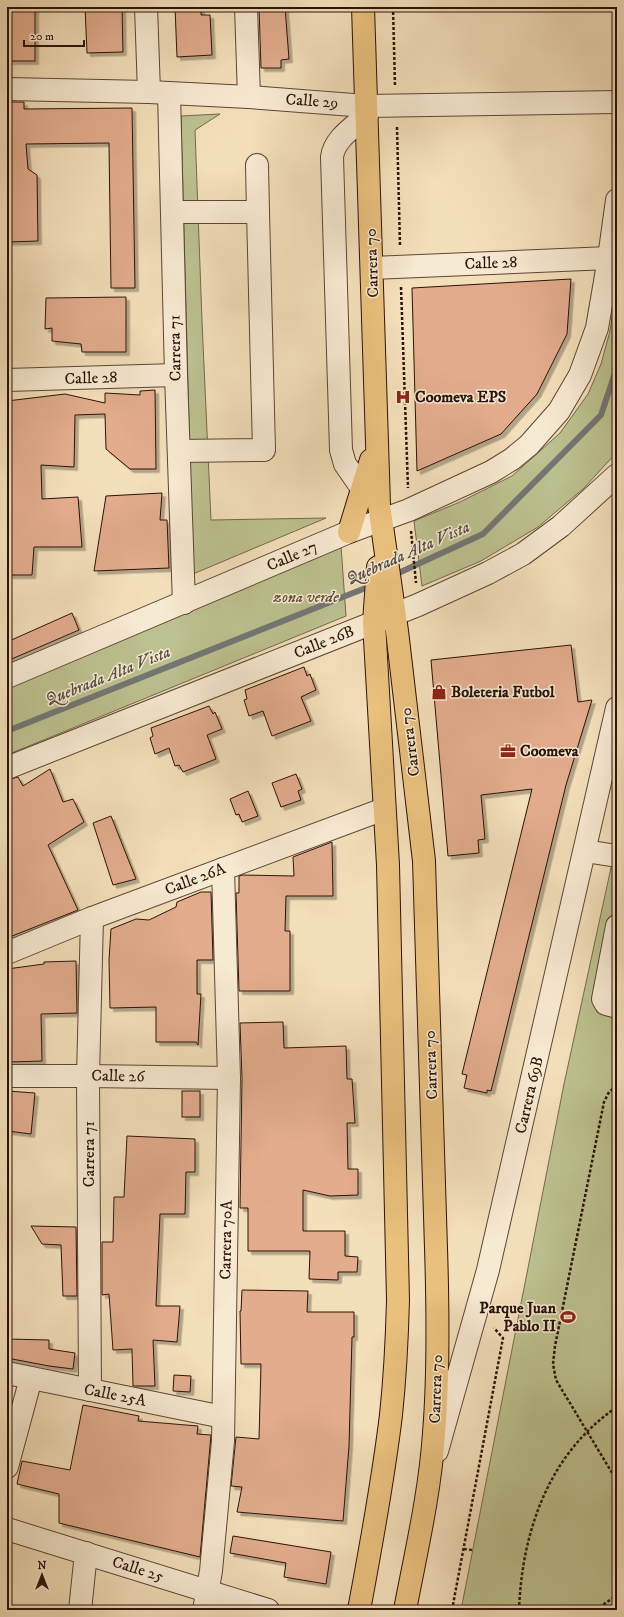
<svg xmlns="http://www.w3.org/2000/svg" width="624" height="1617" font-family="'IM FELL DW Pica',serif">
<defs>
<filter id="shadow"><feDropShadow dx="3.5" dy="3.5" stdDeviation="0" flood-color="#0004"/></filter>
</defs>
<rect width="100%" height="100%" fill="#f3dfba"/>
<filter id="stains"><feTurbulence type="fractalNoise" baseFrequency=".005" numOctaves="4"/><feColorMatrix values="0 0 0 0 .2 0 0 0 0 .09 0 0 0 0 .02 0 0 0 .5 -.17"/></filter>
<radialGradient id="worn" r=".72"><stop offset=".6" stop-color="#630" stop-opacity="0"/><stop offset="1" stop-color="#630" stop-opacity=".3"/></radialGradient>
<g fill="#bcc18f" stroke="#746a4c">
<path d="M 220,114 L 195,130 L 202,321 L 211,520 L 326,518 L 193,574 L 181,116 Z"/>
<path d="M 617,281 L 617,452 L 584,488 L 538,527 L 481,561 L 422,586 L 414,521 L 460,502 L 512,476 L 560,433 L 588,394 L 601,364 L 610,331 Z"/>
<path d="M 341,546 L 346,616 L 7,755 L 7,688 Z"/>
<path d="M 617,840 L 617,1610 L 461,1610 L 564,1084 Z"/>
</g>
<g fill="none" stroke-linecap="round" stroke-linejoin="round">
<g stroke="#737674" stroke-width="6">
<path d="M 392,576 L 483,534 L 601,415 L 617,367"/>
<path d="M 7,731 L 373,585"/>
</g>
</g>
<g fill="#e2ac8d" stroke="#2b1208" filter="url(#shadow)">
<rect x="7" y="7" width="28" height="54"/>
<path d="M 85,7 L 122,7 L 123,52 L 87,53 Z"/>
<path d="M 175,7 L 201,7 L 201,15 L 210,15 L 212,55 L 177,57 Z"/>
<path d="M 259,7 L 285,7 L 289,59 L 281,60 L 281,68 L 261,68 Z"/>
<path d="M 7,102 L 24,102 L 24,109 L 132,108 L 135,288 L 111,288 L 109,143 L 26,144 L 28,169 L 37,175 L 38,241 L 7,242 Z"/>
<path d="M 571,279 L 567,334 L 537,394 L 501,434 L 417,471 L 412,288 Z"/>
<path d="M 126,297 L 126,352 L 82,352 L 81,344 L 52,341 L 52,328 L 45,329 L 46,298 Z"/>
<path d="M 155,390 L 156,469 L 130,469 L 106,449 L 105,414 L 75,415 L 74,467 L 41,465 L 42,499 L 78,497 L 82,547 L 34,547 L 32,575 L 7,575 L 7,401 L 65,394 L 105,403 L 105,393 L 140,395 L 140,391 Z"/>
<path d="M 162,493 L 160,520 L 167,520 L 169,568 L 94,571 L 106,496 Z"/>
<path d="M 72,613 L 79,630 L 7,661 L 7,642 Z"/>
<path d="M 571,645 L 578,702 L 592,700 L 566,785 L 491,1091 L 487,1090 L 487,1093 L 464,1088 L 467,1075 L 462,1074 L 532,789 L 481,795 L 485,839 L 478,840 L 479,853 L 448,856 L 431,660 Z"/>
<path d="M 304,667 L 307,676 L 310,674 L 316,690 L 301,697 L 311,721 L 272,736 L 263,711 L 249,716 L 244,700 L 247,699 L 245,690 Z"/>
<path d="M 209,706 L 213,714 L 215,712 L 222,729 L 207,735 L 216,759 L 183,772 L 179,765 L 175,766 L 169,748 L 155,754 L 150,738 L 153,736 L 151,728 Z"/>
<path d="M 50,769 L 63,802 L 73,799 L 84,822 L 48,845 L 78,910 L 7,938 L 7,780 L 18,777 L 23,786 Z"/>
<path d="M 296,774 L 302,789 L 298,791 L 301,800 L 281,807 L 272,783 Z"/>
<path d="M 248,791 L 258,816 L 242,822 L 239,814 L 236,815 L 230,799 Z"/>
<path d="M 111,816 L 136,879 L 113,885 L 93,823 Z"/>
<path d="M 332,842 L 333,896 L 286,896 L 285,931 L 290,931 L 290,991 L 239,991 L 236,893 L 239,893 L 239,876 L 243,875 L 294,876 L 293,857 Z"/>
<path d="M 201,892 L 211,892 L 213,960 L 197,960 L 197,994 L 201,994 L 198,1045 L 196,1042 L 156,1042 L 156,1007 L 110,1008 L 109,960 L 111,929 L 136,919 L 149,920 L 176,907 L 177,902 Z"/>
<path d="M 76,961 L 77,1013 L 41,1014 L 42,1061 L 10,1062 L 9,1009 L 7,1009 L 7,969 L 44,964 L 44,962 Z"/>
<path d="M 283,1022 L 284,1048 L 346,1046 L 347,1079 L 352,1079 L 355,1123 L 347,1123 L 348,1169 L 358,1169 L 358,1195 L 330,1196 L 303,1190 L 303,1231 L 345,1231 L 345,1256 L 358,1257 L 357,1272 L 338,1272 L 338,1280 L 309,1279 L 310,1251 L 248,1251 L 248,1208 L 240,1208 L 242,1078 L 240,1023 Z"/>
<path d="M 7,1091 L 35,1093 L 31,1134 L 8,1131 Z"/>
<rect x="182" y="1091" width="18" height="26"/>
<path d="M 127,1136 L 195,1139 L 195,1172 L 186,1172 L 185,1214 L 160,1214 L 156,1306 L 180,1306 L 177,1342 L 153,1340 L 155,1386 L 133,1386 L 132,1349 L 113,1350 L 109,1294 L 102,1295 L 102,1242 L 113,1242 L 114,1197 L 124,1197 Z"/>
<path d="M 31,1226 L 76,1227 L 77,1296 L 63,1296 L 61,1245 L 42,1244 Z"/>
<path d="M 242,1290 L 308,1291 L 307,1312 L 354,1312 L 354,1337 L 352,1337 L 349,1446 L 343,1521 L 237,1512 L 242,1487 L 231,1486 L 236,1437 L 259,1439 L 261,1364 L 241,1364 L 240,1311 L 241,1311 Z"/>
<path d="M 7,1339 L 49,1340 L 49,1349 L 75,1353 L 73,1369 L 49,1366 L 7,1358 Z"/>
<path d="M 174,1375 L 191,1376 L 190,1392 L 173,1391 Z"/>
<path d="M 83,1405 L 139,1416 L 138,1421 L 198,1426 L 197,1434 L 211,1435 L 200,1557 L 59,1523 L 59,1494 L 17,1484 L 22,1461 L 70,1470 Z"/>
<path d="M 233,1536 L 331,1552 L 326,1584 L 284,1577 L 286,1563 L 230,1553 Z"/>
</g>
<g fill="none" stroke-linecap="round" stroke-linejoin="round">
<g stroke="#5d4534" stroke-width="24">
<g id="minor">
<path d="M 146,7 L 149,92"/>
<path d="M 246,7 L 249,97"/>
<path d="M 7,89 L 149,92 L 249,97 L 366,106 L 617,102"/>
<path d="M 169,93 L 176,375 L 184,603"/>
<path d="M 257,165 L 258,212"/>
<path d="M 172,212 L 258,212 L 264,450 L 179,451"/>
<path d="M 372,268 L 609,258"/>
<path d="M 7,380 L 176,375"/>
<path d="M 363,490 L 345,464 L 341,450 L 332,157 C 334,139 354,127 367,115"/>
<path d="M 7,677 L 349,532 L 409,510 L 491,472 L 512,459 L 529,445 L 559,411 L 580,375 L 597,328 L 609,258 L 617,200"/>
<path d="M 7,768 L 418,605 L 488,573 L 523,554 L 561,526 L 617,475"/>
<path d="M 585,851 L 617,856"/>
<path d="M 617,926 L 603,999 L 606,1004 L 617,1007"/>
<path d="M 7,953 L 92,918 L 384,809"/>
<path d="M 7,1076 L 88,1076 L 229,1078"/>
<path d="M 7,1373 L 223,1417"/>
<path d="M 90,1390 L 88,1076 L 92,918"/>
<path d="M 437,1451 L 488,1270 L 617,708"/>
<path d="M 7,1467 L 31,1378"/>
<path d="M 7,1529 L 268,1610"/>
<path d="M 80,1610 L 86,1553"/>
<path d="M 204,1610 L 211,1571 L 223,1441 L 229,1078 L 223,869"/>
</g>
</g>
<g stroke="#2b1208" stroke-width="24">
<g id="major">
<path d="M 363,7 L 379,505 L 397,631 L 424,861 L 436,1248 C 438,1310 439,1372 434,1433 C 430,1493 416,1552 405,1610"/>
<path d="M 349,532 L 371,460"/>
<path d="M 359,1610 C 371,1546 383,1481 391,1415 C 395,1377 397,1339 398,1300 L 388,865 L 374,622 L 378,567"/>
</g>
</g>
<g stroke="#2b1208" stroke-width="2.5" stroke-dasharray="3 2" stroke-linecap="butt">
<path d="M 393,7 L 395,86"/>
<path d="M 397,127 L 400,246"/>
<path d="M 401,287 L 408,488"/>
<path d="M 411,531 L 416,583"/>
<path d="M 617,1086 L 609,1092 L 604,1102 L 555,1346 L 553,1364 L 556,1380 L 617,1481"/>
<path d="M 464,1549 L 472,1550"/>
<path d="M 452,1610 L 503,1338 L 494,1328"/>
<path d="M 519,1610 C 522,1531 549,1453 617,1407"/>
<path d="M 595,1610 L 613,1598"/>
<path d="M 617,1610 L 613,1598 L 617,1579"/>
</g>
<use href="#minor" stroke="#f7ead2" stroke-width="22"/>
<use href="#major" stroke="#eac07d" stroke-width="22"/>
</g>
<defs>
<g id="hospital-bare" transform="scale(1.2)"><path d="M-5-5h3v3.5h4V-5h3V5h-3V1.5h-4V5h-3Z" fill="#8f2418" stroke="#f7ead2" stroke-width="2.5" paint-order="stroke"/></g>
<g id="shop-bare" transform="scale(1.2)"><path d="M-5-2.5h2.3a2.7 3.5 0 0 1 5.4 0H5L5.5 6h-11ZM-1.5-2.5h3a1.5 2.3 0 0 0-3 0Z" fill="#8f2418" stroke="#f7ead2" stroke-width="2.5" paint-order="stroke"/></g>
<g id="office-bare" transform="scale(1.2)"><path d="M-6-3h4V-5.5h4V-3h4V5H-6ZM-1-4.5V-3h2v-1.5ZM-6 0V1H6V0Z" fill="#8f2418" stroke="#f7ead2" stroke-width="2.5" paint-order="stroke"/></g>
<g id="stadium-bare" transform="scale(1.2)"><path d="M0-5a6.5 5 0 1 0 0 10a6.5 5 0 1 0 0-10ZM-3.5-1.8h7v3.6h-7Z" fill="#8f2418" stroke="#f7ead2" stroke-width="2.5" paint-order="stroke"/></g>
</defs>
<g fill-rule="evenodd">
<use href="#hospital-bare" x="403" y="397"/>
<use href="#shop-bare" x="439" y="692"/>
<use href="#office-bare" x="508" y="751"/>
<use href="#stadium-bare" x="568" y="1317"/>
</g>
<g text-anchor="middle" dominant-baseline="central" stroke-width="3" stroke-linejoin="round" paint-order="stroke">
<g font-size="16" fill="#2b1208" stroke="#f7ead2">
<text transform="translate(312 101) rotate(4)">Calle 29</text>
<text transform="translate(372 263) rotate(-92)">Carrera 70</text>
<text transform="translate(491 263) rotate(-2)">Calle 28</text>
<text transform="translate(175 348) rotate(-91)">Carrera 71</text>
<text transform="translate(91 378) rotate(-2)">Calle 28</text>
<text transform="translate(292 556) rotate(-23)">Calle 27</text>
<text transform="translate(324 642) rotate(-22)">Calle 26B</text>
<text transform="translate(410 742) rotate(-97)">Carrera 70</text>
<text transform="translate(195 879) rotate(-21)">Calle 26A</text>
<text transform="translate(431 1065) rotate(-92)">Carrera 70</text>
<text transform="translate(118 1076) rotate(1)">Calle 26</text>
<text transform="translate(529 1095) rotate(-77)">Carrera 69B</text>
<text transform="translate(89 1154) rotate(-90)">Carrera 71</text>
<text transform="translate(226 1240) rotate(-89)">Carrera 70A</text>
<text transform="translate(436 1389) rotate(-88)">Carrera 70</text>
<text transform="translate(115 1395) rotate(11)">Calle 25A</text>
<text transform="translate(138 1569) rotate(17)">Calle 25</text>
</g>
<g font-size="16" font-weight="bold" fill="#2b1208" stroke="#f7ead2" text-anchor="start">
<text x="415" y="397">Coomeva EPS</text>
<text x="451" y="692">Boleteria Futbol</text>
<text x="520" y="751">Coomeva</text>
<text x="556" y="1308" text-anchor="end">Parque Juan<tspan x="556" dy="18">Pablo II</tspan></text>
</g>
<g font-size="16" font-style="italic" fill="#5e4f37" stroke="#f7ead2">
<text x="306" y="597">zona verde</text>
</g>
<g font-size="17" font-style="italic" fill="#554c47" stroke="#f7ead2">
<text transform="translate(408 553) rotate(-24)">Quebrada Alta Vista</text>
<text transform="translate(108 676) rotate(-22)">Quebrada Alta Vista</text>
</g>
</g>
<rect width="624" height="1617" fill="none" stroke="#f3dfba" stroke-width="24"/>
<rect x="8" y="8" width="608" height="1601" fill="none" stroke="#2b1208" stroke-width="2"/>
<rect x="12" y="12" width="600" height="1593" fill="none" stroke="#2b1208"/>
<g transform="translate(42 1575)" stroke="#f7ead2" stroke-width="3" paint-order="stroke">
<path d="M0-3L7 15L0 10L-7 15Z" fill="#2b1208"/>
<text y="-6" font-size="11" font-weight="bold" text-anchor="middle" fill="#2b1208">N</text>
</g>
<path d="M24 40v6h60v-6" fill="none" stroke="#2b1208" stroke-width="2"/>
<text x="30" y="40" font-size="12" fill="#2b1208" stroke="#f7ead2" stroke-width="3" paint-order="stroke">20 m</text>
<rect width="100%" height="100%" filter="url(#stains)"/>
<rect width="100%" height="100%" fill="url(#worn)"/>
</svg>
